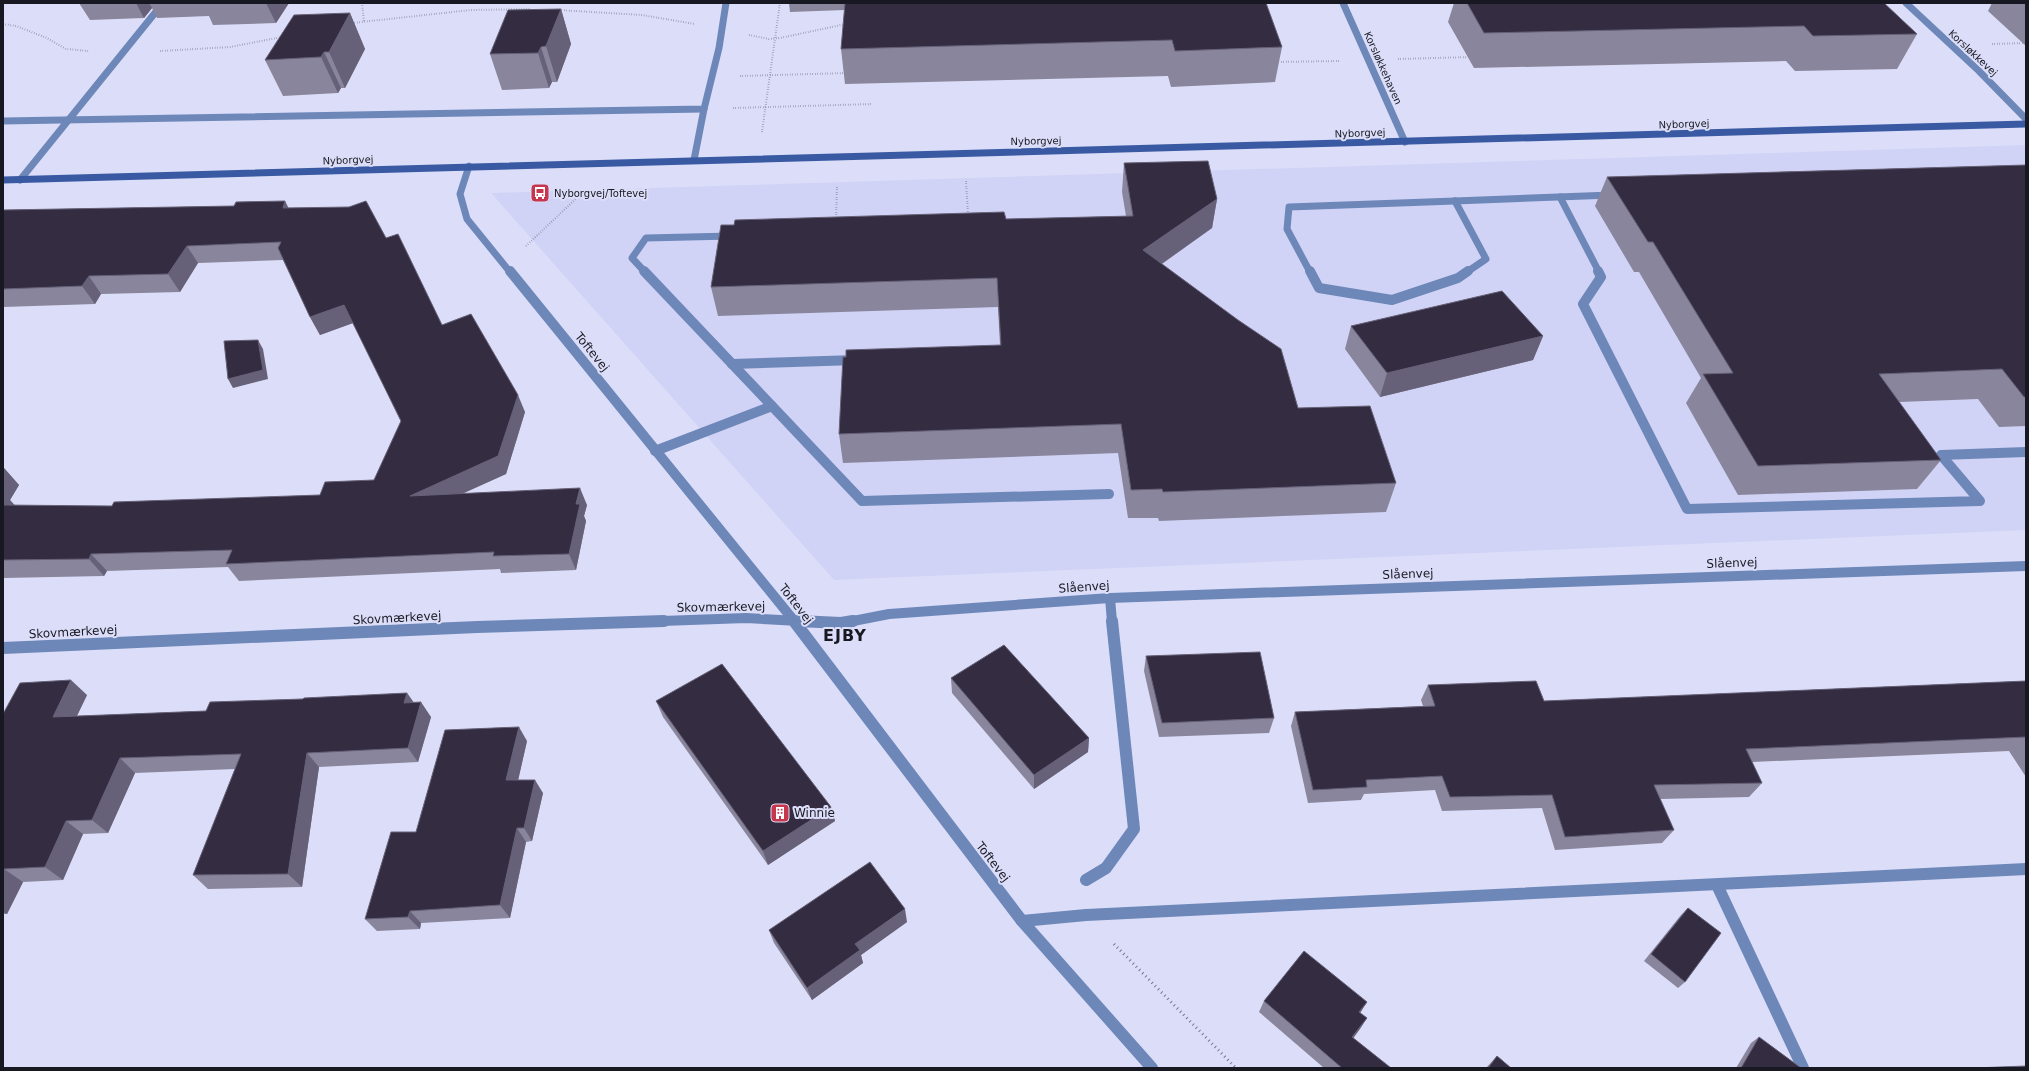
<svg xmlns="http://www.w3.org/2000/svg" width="2029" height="1071" font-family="'DejaVu Sans',sans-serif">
<rect width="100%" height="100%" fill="#dcdef9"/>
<path fill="#d1d3f6" d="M 2026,145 L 2026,530 L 834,580 L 491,193 Z"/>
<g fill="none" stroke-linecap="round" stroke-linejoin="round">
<g stroke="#77788a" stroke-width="2" stroke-dasharray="0.5 2" stroke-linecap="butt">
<path d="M 362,3 L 364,22"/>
<path d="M 559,10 L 642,15 L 695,24"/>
<path d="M 352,23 L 471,10 L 530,9"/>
<path d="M 3,24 L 16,26 L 47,38 L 66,49 L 89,51"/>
<path d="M 749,35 L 769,39 L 780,38 L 846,24"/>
<path d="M 1992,44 L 2026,43"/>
<path d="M 160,51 L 230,47 L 282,37"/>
<path d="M 1398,59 L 1471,57"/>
<path d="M 1276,62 L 1339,61"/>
<path d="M 740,76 L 847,73"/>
<path d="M 733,108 L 873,104"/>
<path d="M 762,132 L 780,3"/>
<path d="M 966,181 L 968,214"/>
<path d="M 836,220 L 837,185"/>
<path d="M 526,246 L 583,192"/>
</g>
<path stroke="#77788a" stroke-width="3" stroke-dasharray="1 3.5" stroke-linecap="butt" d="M 1114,944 L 1236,1068"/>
<g stroke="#6e87b9" stroke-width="7">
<path d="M 3,121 L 704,109 L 719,48 L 726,3"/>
<path d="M 694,160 L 704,109"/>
<path d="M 20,180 L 163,3"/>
<path d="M 1560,197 L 1599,272"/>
<path d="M 1455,201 L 1486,259 L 1467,272"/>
<path d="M 1455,201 L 1612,195"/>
<path d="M 645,272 L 632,258 L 646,238 L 732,236"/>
<path d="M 1310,272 L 1287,229 L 1289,207 L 1455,201"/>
</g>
<g stroke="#6e87b9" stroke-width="10">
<path d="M 644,271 L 862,501 L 1109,494"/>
<path d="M 1310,271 L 1319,288 L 1392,300 L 1458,278 L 1468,271"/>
<path d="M 1598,271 L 1601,277 L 1583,304 L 1687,509 L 1980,501 L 1941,455 L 2026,452"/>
<path d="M 732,364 L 856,360"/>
<path d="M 655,451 L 772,406"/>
<path d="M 1110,598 L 1112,622"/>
</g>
<g stroke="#6e87b9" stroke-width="12">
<path d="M 1086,880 L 1106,868 L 1134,829 L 1112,621"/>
<path d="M 1717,885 L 1803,1068"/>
<path d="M 1022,921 L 1086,915 L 2026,869"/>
</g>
<g stroke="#6e87b9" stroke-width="7">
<path d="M 1343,3 L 1405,142"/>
<path d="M 1906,3 L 1979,71 L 2026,119"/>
<path d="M 469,166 L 460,194 L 467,219 L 510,272"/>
</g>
<g stroke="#6e87b9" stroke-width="10">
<path d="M 510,271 L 795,622"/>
<path d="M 634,622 L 746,618 L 817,622"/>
<path d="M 848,622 L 889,614 L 1110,598 L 2026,566"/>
</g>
<g stroke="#6e87b9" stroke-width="12">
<path d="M 794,621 L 1022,921 L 1152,1068"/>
<path d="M 798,621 L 841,623 L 853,621"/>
<path d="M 3,648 L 477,627 L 664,621"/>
</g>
<path stroke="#395aa2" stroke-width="7" d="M 3,180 L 2026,124"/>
</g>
<g fill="#88859c">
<path d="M 79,3 L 289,3 L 276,23 L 213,25 L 209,16 L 157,18 L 152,8 L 144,18 L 90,20 Z"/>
<path d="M 783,3 L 1266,3 L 1282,47 L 1275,82 L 1171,87 L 1168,76 L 845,84 L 841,49 L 845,10 L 790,12 L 789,3 Z"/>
<path d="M 1454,3 L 1884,3 L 1917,34 L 1897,69 L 1795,71 L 1786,61 L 1474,68 L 1448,22 Z"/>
<path d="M 1992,3 L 2026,3 L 2026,46 L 1988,11 Z"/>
<path d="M 561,9 L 571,44 L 557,82 L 552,82 L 549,88 L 502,90 L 490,54 Z"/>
<path d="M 350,13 L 365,49 L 345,88 L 341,88 L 338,93 L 283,96 L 265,60 Z"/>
<path d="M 1124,163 L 1217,199 L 1212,228 L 1162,264 L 1298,408 L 1396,483 L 1386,512 L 1159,521 L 1158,518 L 1128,518 L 1118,453 L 843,463 L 839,434 L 1000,345 L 998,307 L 718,316 L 711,287 L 1006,219 L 1126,216 L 1122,192 Z"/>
<path d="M 2026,165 L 2026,426 L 1999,427 L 1978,399 L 1899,402 L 1941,460 L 1917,489 L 1738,495 L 1686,403 L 1701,378 L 1639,272 L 1634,272 L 1595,206 L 1607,177 Z"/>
<path d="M 285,201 L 288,208 L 386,238 L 442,325 L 525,412 L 506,474 L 463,493 L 587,505 L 584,516 L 586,521 L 576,570 L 501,573 L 500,569 L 239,581 L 228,567 L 107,571 L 104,576 L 3,578 L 3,468 L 4,468 L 19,485 L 10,500 L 15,506 L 112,506 L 320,495 L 374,480 L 401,421 L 353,323 L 320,335 L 310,317 L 283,260 L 198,263 L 180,292 L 101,294 L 95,304 L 3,307 L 3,210 L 234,206 Z"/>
<path d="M 1351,326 L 1543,336 L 1533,360 L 1380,397 L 1345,349 Z"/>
<path d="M 1146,656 L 1274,718 L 1269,733 L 1159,737 L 1144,671 Z"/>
<path d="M 951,678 L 1089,738 L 1088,752 L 1034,789 L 952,693 Z"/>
<path d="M 2026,681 L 2026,777 L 2009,751 L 1752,762 L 1762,783 L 1749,797 L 1660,799 L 1674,830 L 1662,843 L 1555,850 L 1542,808 L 1442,811 L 1435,790 L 1364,794 L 1361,800 L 1308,803 L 1291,726 L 1295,712 L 1423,706 L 1421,700 L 1428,685 L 1544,701 Z"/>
<path d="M 407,693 L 414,703 L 431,717 L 418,762 L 319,767 L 302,887 L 208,889 L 193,875 L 235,769 L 135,773 L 108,833 L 83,834 L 63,880 L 23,882 L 7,914 L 3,914 L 3,714 L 87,695 L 77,716 L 206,711 L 303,699 Z"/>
<path d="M 656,701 L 831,807 L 835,821 L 768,865 L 663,717 Z"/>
<path d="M 527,741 L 518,780 L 543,793 L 532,841 L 526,842 L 510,918 L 421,923 L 420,929 L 377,931 L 365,919 L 416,832 Z"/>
<path d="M 1688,908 L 1685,982 L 1678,988 L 1644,961 L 1681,915 Z"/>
<path d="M 907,922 L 861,955 L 863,963 L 812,1000 L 774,943 L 769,930 Z"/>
<path d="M 1264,1001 L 1367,1002 L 1360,1013 L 1367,1018 L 1353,1038 L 1391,1068 L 1324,1068 L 1259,1012 Z"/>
<path d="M 1759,1037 L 1801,1068 L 1736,1068 L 1751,1043 Z"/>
<path d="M 1497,1056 L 1511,1068 L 1486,1068 Z"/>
</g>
<g fill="#666178">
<path d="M 136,3 L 149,3 L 152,8 L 144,18 Z"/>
<path d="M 266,3 L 289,3 L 276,23 Z"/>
<path d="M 561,9 L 571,44 L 557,82 L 546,46 Z"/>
<path d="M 350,13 L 365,49 L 345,88 L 329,52 Z"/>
<path d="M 541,47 L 552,82 L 549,88 L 538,53 Z"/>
<path d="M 324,52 L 341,88 L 338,93 L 321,57 Z"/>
<path d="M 1217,199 L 1212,228 L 1140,279 L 1143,250 Z"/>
<path d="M 285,201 L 294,219 L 283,208 Z"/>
<path d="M 187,246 L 198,263 L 180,292 L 168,274 Z"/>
<path d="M 89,276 L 101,294 L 95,304 L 82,286 Z"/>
<path d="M 344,305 L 353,323 L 320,335 L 310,317 Z"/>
<path d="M 1543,336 L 1533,360 L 1380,397 L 1387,373 Z"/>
<path d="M 258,340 L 263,349 L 268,379 L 233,388 L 228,379 Z"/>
<path d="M 518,395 L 525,412 L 506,474 L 420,513 L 410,496 Z"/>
<path d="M 4,468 L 19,485 L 10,500 L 20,511 L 3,512 L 3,469 Z"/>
<path d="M 580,488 L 587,505 L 584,516 L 586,521 L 576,570 L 569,554 L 576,504 Z"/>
<path d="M 91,554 L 107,571 L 104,576 L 89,559 Z"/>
<path d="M 71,680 L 87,695 L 69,732 L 53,717 Z"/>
<path d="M 407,693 L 417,707 L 404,703 Z"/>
<path d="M 421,702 L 431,717 L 418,762 L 408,748 Z"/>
<path d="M 519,727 L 527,741 L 515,794 L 506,780 Z"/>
<path d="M 1089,738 L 1088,752 L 1034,789 L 1034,775 Z"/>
<path d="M 307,753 L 319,767 L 302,887 L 288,874 Z"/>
<path d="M 120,758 L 135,773 L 108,833 L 92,820 Z"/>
<path d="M 535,780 L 543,793 L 532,841 L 524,828 Z"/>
<path d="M 831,807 L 835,821 L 768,865 L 763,851 Z"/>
<path d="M 66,821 L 83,834 L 63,880 L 45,867 Z"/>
<path d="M 517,828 L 526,842 L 510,918 L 500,905 Z"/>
<path d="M 4,869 L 23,882 L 7,914 L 3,912 L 3,870 Z"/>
<path d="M 905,909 L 907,922 L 861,955 L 863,963 L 812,1000 L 807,988 L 855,944 Z"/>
<path d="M 410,911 L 421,923 L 420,929 L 408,917 Z"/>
<path d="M 1367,1002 L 1360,1013 L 1359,1012 Z"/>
<path d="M 1367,1018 L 1360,1029 L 1346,1048 L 1352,1037 Z"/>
</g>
<g fill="#342c40" stroke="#666178">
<path d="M 845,3 L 1266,3 L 1282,47 L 1175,51 L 1172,40 L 841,49 Z"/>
<path d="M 1467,3 L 1884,3 L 1917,34 L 1813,36 L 1804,26 L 1484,33 Z"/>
<path d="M 561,9 L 546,46 L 541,47 L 538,53 L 490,54 L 508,10 Z"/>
<path d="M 350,13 L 329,52 L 324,52 L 321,57 L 265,60 L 294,15 Z"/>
<path d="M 1208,161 L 1217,199 L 1143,250 L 1238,320 L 1281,349 L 1298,408 L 1370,406 L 1396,483 L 1163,492 L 1162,489 L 1131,490 L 1121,424 L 839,434 L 843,357 L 846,357 L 846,350 L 1001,345 L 997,278 L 711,287 L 721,225 L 734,225 L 735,220 L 1004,212 L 1006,219 L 1133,216 L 1124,163 Z"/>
<path d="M 2026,165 L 2026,397 L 2024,397 L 2002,369 L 1879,374 L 1941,460 L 1758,466 L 1703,374 L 1733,373 L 1653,242 L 1648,242 L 1607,177 Z"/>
<path d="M 285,201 L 283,208 L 349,207 L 366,201 L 386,238 L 398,234 L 442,325 L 471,314 L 518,395 L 498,456 L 410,496 L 580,488 L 576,504 L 580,504 L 569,554 L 493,556 L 494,552 L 226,564 L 232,550 L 91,554 L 89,559 L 3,560 L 3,505 L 112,506 L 114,502 L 320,495 L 325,482 L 374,480 L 401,421 L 344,305 L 310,317 L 278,248 L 281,242 L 187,246 L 168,274 L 89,276 L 82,286 L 3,289 L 3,210 L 234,206 L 236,202 Z"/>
<path d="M 1502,291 L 1543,336 L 1387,373 L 1351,326 Z"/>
<path d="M 258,340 L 263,370 L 228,379 L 224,341 Z"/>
<path d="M 1004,645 L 1089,738 L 1034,775 L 951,678 Z"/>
<path d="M 1260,652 L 1274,718 L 1162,723 L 1146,656 Z"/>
<path d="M 722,664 L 831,807 L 763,851 L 656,701 Z"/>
<path d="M 71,680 L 53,717 L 206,711 L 210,702 L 303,699 L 304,698 L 407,693 L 404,703 L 421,702 L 408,748 L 307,753 L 288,874 L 193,875 L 241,754 L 120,758 L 92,820 L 66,821 L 45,867 L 4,869 L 3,870 L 3,714 L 20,683 Z"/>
<path d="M 1536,681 L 1544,701 L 2026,681 L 2026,737 L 1746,749 L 1762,783 L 1654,785 L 1674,830 L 1565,837 L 1552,795 L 1450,797 L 1442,776 L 1366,780 L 1367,787 L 1313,790 L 1295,712 L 1435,706 L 1428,685 Z"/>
<path d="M 519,727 L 506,780 L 535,780 L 524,828 L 517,828 L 500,905 L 410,911 L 408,917 L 365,919 L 391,832 L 416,832 L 445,730 Z"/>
<path d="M 870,862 L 905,909 L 855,944 L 860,950 L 807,988 L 769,930 Z"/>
<path d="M 1688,908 L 1721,933 L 1685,982 L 1651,954 Z"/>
<path d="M 1304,951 L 1367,1002 L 1359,1012 L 1367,1018 L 1352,1037 L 1391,1068 L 1342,1068 L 1264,1001 Z"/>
<path d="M 1759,1037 L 1801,1068 L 1741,1068 Z"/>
<path d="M 1497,1056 L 1511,1068 L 1488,1068 Z"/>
<path d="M 2026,1066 L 2026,1068 L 1974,1068 Z"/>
</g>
<defs>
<g id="bus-square" transform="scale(1)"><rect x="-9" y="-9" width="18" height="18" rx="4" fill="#c6364c" stroke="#dcdef9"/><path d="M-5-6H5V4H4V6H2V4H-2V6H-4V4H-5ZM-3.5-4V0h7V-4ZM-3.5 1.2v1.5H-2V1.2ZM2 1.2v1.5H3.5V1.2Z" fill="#fff"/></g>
<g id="building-square" transform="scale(1)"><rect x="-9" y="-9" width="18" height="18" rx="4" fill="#c6364c" stroke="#dcdef9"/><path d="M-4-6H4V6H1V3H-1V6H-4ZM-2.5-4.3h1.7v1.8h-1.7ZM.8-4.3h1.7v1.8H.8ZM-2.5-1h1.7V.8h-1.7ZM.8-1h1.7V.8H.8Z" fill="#fff"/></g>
</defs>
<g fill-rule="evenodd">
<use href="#bus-square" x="540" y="193"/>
<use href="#building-square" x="780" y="813"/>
</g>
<g text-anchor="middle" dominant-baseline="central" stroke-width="4" stroke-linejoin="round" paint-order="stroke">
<g font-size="10" fill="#181822" stroke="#dcdef9">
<text transform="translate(1973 53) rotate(43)">Korsløkkevej</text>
<text transform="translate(1383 68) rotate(66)">Korsløkkehaven</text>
<text transform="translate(1684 124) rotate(-2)">Nyborgvej</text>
<text transform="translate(1360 133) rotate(-2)">Nyborgvej</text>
<text transform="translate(1036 141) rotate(-1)">Nyborgvej</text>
<text transform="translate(348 160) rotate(-2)">Nyborgvej</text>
</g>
<g font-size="10" fill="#181822" stroke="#dcdef9" text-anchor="start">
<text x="554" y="193">Nyborgvej/Toftevej</text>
</g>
<g font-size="12" fill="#181822" stroke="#dcdef9">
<text transform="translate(592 352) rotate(51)">Toftevej</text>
<text transform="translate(1732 563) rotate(-2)">Slåenvej</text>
<text transform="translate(1408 574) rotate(-2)">Slåenvej</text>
<text transform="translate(1084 587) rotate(-4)">Slåenvej</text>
<text transform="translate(796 604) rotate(52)">Toftevej</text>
<text transform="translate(721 607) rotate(-1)">Skovmærkevej</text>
<text transform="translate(397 618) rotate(-3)">Skovmærkevej</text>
<text transform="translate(73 632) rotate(-3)">Skovmærkevej</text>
<text transform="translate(993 862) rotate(52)">Toftevej</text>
</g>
<g font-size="12" fill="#181822" stroke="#dcdef9" text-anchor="start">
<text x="794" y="813">Winnie</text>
</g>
<g font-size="16" font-weight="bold" letter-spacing="1" fill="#181822" stroke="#dcdef9">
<text x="845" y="635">EJBY</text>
</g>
</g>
<rect width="2029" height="1071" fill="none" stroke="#181822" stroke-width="8"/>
</svg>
